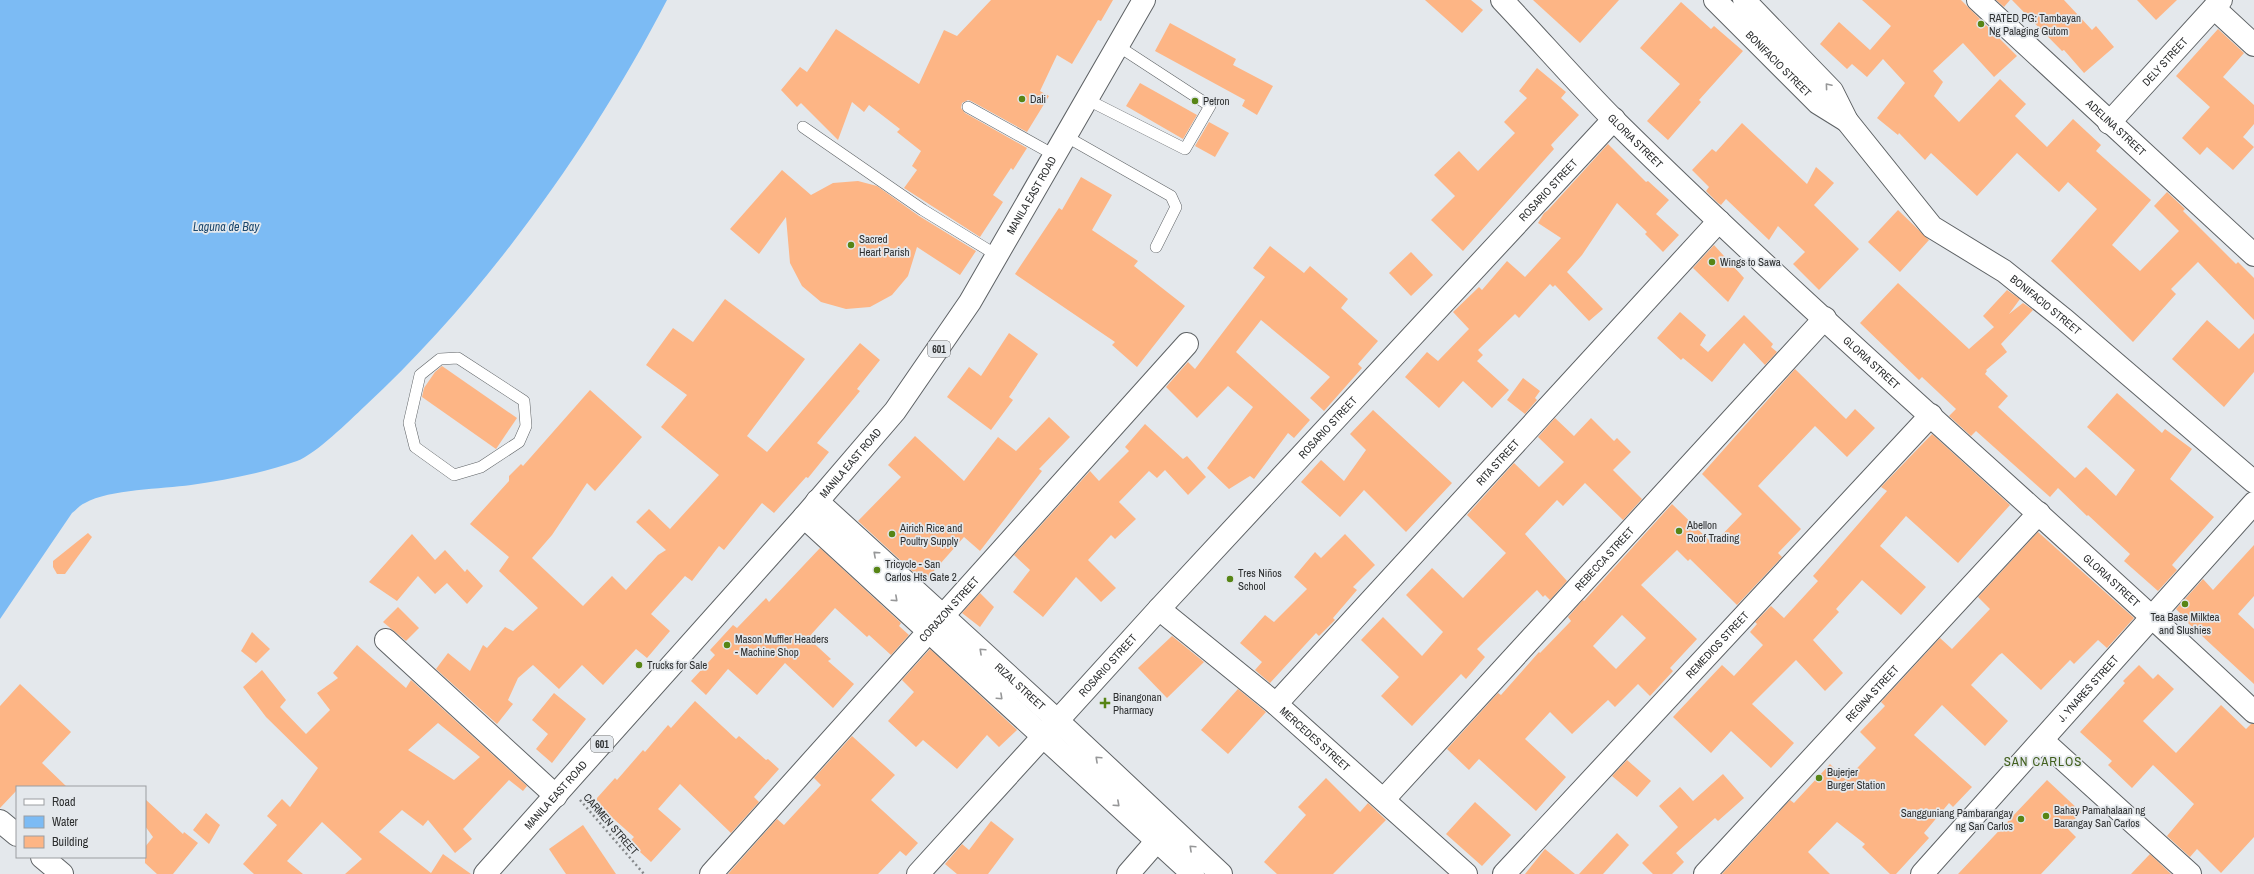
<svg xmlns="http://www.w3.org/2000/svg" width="2254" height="874" font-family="'Archivo Narrow',sans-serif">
<rect width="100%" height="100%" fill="#e4e8ec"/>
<path fill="#7cbbf4" d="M 0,0 L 667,0 C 592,145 485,295 365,406 C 349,421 316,454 297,461 C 263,473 227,480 191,485 C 162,489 110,489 85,503 C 80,505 76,510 72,513 L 0,619 Z"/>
<g fill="#fdb585" fill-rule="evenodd">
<path d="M 991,0 L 1113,0 L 1101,21 L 1098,20 L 1072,64 L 1057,55 L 1040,91 L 1049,96 L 1027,132 L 971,101 L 968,100 L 962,103 L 961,108 L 965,113 L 1027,148 L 1013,170 L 1011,168 L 993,195 L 1003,202 L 980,237 L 904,188 L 917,170 L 912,166 L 921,151 L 897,132 L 900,129 L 869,105 L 864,112 L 852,102 L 838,140 L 801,103 L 797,107 L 781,90 L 800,67 L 807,72 L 836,29 L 919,84 L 944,30 L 957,36 Z"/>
<path d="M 1425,0 L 1471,0 L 1483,10 L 1462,33 Z"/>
<path d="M 1533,0 L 1619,0 L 1580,43 Z"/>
<path d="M 1862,0 L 1961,0 L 2017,56 L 1994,77 L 1963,43 L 1933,71 L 1943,82 L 1934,96 L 1959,122 L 2000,79 L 2026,104 L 2015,116 L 2047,147 L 2073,119 L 2101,145 L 2096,151 L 2151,200 L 2112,245 L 2140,271 L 2179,231 L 2154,206 L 2167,192 L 2185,209 L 2183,211 L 2236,264 L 2238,262 L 2254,278 L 2254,320 L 2198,262 L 2171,289 L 2176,294 L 2133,342 L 2051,261 L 2097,209 L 2068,182 L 2059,192 L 2017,153 L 1977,196 L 1931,153 L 1925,160 L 1899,133 L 1898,135 L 1877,118 L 1905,83 L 1883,59 L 1867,77 L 1852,64 L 1847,69 L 1820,44 L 1839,22 L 1870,50 L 1891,26 Z"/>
<path d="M 1996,0 L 2010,0 L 2004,7 Z"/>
<path d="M 2012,0 L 2064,0 L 2092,30 L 2096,26 L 2114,47 L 2084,73 L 2064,50 L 2062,51 Z"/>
<path d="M 2137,0 L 2177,0 L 2156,20 Z"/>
<path d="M 1681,2 L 1711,29 L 1714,26 L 1743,51 L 1699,100 L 1701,102 L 1668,140 L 1647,121 L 1680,84 L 1640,48 Z"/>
<path d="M 1170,23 L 1236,59 L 1233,65 L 1273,86 L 1257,115 L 1242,106 L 1245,100 L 1155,51 Z"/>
<path d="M 2218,29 L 2244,53 L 2223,77 L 2254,105 L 2254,124 L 2243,137 L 2254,147 L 2233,170 L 2207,147 L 2200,155 L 2182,138 L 2210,107 L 2176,76 Z"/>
<path d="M 1537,68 L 1566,92 L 1561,98 L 1579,115 L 1551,145 L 1554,149 L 1463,251 L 1431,220 L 1455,196 L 1434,175 L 1459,151 L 1478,171 L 1515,133 L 1504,122 L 1527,98 L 1519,91 Z"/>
<path d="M 1140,83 L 1197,115 L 1183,139 L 1126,106 Z"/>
<path d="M 1209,122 L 1229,133 L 1215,157 L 1195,146 Z"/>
<path d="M 1742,123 L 1807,184 L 1816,167 L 1834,183 L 1814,205 L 1859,249 L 1819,290 L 1793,264 L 1805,252 L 1778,226 L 1769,240 L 1726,199 L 1721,205 L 1718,203 L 1706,191 L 1709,187 L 1692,170 L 1712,149 L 1716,152 Z"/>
<path d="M 1608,144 L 1646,182 L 1648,181 L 1669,200 L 1656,214 L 1679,235 L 1663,252 L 1645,234 L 1647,232 L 1617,203 L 1582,255 L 1567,272 L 1603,309 L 1589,321 L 1555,285 L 1553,287 L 1550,284 L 1519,318 L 1515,314 L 1478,350 L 1483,355 L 1477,361 L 1509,390 L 1492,408 L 1463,381 L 1439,408 L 1405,377 L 1427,352 L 1438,361 L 1469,329 L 1453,312 L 1479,287 L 1482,290 L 1507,261 L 1525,277 L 1561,238 L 1538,223 L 1544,213 L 1548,210 Z"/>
<path d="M 782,170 L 811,195 L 833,183 L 858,181 L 877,186 L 919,216 L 976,251 L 960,275 L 917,247 L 908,276 L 892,295 L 870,307 L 846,309 L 821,302 L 802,286 L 790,263 L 786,217 L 759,254 L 730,229 Z"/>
<path d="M 1081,177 L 1112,195 L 1092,230 L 1138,261 L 1134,266 L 1185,306 L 1137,367 L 1112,345 L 1115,342 L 1015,274 L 1059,208 L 1062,210 Z"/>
<path d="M 1898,210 L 1929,240 L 1900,272 L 1868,242 Z"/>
<path d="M 1714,245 L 1744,278 L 1728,302 L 1693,268 Z"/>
<path d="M 1270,246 L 1304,273 L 1310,266 L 1348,299 L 1341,308 L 1378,341 L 1358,364 L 1362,368 L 1324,411 L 1310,398 L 1330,377 L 1261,320 L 1236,352 L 1310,420 L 1294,438 L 1288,433 L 1254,479 L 1250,476 L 1229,489 L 1207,468 L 1253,407 L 1228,386 L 1197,418 L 1166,387 L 1188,362 L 1195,369 L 1265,277 L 1253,268 Z"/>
<path d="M 1411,252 L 1433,275 L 1411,296 L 1389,273 Z"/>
<path d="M 1898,283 L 1969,349 L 1994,327 L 1983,316 L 2007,290 L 2020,299 L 2009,314 L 2023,303 L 2033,310 L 2001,344 L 2007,352 L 1986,370 L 1987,371 L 1985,374 L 2008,396 L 1998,407 L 2075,478 L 2086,467 L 2116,496 L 2135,470 L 2087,427 L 2117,393 L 2162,433 L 2165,429 L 2192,449 L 2170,479 L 2214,517 L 2172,565 L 2177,570 L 2158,591 L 2124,561 L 2130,554 L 2088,515 L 2087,516 L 2058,488 L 2050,497 L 1976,431 L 1971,436 L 1949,416 L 1956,409 L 1922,377 L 1919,380 L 1860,323 Z"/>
<path d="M 725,299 L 805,359 L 747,436 L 767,452 L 860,343 L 880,360 L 857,389 L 860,391 L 817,443 L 829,452 L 808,478 L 806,477 L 774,513 L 762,503 L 724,550 L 719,546 L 692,581 L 685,576 L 651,614 L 670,631 L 647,658 L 636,649 L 603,685 L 582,665 L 559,689 L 533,665 L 518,678 L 508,700 L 513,704 L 497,724 L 436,669 L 448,653 L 470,671 L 483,645 L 487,648 L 505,627 L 513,631 L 538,608 L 499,571 L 509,557 L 470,524 L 509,481 L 509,476 L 521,464 L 523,466 L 590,390 L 642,437 L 595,491 L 587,483 L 552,535 L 532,558 L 583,606 L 612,576 L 626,590 L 658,555 L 666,550 L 636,522 L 649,509 L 670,529 L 719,475 L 661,427 L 687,395 L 646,365 L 673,328 L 693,342 Z"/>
<path d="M 1680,312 L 1706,335 L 1700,345 L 1708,352 L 1744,315 L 1773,344 L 1771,347 L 1777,352 L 1765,365 L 1744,343 L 1712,382 L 1683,358 L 1681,360 L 1657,338 Z"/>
<path d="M 2207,320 L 2239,349 L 2254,333 L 2254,372 L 2224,407 L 2172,359 Z"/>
<path d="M 1009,333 L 1038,354 L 1009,397 L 1013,400 L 991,430 L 947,397 L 969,367 L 981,376 Z"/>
<path d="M 442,366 L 517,418 L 496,449 L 422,397 L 424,388 L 435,372 Z"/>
<path d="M 1795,369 L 1846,419 L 1855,409 L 1875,428 L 1847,457 L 1815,426 L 1758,486 L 1801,529 L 1778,553 L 1782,557 L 1737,605 L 1690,559 L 1688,561 L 1677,550 L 1641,585 L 1697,639 L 1670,668 L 1673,671 L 1650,696 L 1638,684 L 1615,707 L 1608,700 L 1572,734 L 1550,712 L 1525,739 L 1566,777 L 1536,811 L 1479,759 L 1469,770 L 1447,749 L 1498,693 L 1501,695 L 1539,652 L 1540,653 L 1571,621 L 1568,617 L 1583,600 L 1584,601 L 1672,504 L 1713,544 L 1742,514 L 1702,474 ZM 1622,615 L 1646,638 L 1616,669 L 1593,646 Z"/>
<path d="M 1523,378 L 1540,391 L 1535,398 L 1537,400 L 1525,414 L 1507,400 Z"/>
<path d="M 1373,410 L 1452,483 L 1406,532 L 1364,490 L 1340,517 L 1301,482 L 1321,460 L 1344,481 L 1366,450 L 1350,434 Z"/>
<path d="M 1049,417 L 1070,437 L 1039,469 L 1042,471 L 980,551 L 964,537 L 924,582 L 858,521 L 901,477 L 888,465 L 915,436 L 964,481 L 998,437 L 1016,451 Z"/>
<path d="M 1555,418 L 1574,436 L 1591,418 L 1614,441 L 1617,438 L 1631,452 L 1613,470 L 1642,499 L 1623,520 L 1585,483 L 1563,506 L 1557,500 L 1525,534 L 1567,581 L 1550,600 L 1545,595 L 1543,597 L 1537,590 L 1477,649 L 1485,657 L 1466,679 L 1461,674 L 1412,726 L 1381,696 L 1399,677 L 1361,640 L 1383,617 L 1422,656 L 1443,632 L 1406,595 L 1432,568 L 1463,598 L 1506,553 L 1467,515 L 1514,463 L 1539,487 L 1564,462 L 1538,437 Z"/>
<path d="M 1145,424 L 1183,459 L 1187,456 L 1206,477 L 1188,495 L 1165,470 L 1157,478 L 1149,471 L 1119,502 L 1136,519 L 1115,539 L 1111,535 L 1088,560 L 1116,588 L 1101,602 L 1076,577 L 1043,617 L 1013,592 L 1030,570 L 1014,555 L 1090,471 L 1099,481 L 1129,451 L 1125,447 Z"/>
<path d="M 1932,434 L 2010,505 L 1958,563 L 1906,516 L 1880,546 L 1926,587 L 1901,615 L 1862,580 L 1836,609 L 1839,612 L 1813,640 L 1843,673 L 1825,691 L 1796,660 L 1752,704 L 1794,743 L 1771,768 L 1731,731 L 1711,753 L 1673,717 L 1722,665 L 1734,676 L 1763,645 L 1750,632 L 1757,624 L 1755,622 L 1771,606 L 1784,618 L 1818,581 L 1813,576 L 1887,491 L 1881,487 Z"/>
<path d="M 2038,532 L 2134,618 L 2107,648 L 2098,640 L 2074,664 L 2070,660 L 2041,690 L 2002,653 L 1999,655 L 1971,685 L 2008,721 L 1985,746 L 1942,705 L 1914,735 L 1972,787 L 1953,807 L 1949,803 L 1924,833 L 1929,838 L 1896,874 L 1890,874 L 1862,847 L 1865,844 L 1837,822 L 1808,852 L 1830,874 L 1722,874 L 1790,800 L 1794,803 L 1830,764 L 1846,780 L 1876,748 L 1860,732 L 1885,706 L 1881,702 L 1940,638 L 1952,649 L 1990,609 L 1978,597 Z"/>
<path d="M 88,533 L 92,537 L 65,574 L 57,574 L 53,567 L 53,561 Z"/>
<path d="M 412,534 L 435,560 L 445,550 L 465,572 L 467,569 L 483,586 L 467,604 L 447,583 L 435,594 L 418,576 L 397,601 L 369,582 Z"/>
<path d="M 1345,534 L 1375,565 L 1353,587 L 1357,590 L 1333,618 L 1335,620 L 1319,636 L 1316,633 L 1270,683 L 1255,670 L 1262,662 L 1240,643 L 1265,615 L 1274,622 L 1307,589 L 1294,577 L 1315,552 L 1321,558 Z"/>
<path d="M 2254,545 L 2254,596 L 2238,614 L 2254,629 L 2254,684 L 2188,623 L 2189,622 L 2176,609 L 2203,579 L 2213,590 Z"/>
<path d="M 820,548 L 901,623 L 899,626 L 909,635 L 891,655 L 869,635 L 867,637 L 835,608 L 808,638 L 831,659 L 828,661 L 854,684 L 833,708 L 785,663 L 757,695 L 728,669 L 706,695 L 691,681 L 715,655 L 710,650 L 733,625 L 737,628 L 766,598 L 769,602 Z"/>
<path d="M 980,593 L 994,607 L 980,627 L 962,613 Z"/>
<path d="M 398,607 L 419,628 L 406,641 L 383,622 Z"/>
<path d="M 252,632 L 270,649 L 256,663 L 241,651 Z"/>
<path d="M 1172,636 L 1204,662 L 1167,698 L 1138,668 Z"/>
<path d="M 357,645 L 406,688 L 411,680 L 527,786 L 523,791 L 509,780 L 463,829 L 472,839 L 455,853 L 428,820 L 423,826 L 402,810 L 379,832 L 431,873 L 443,854 L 471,874 L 345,874 L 362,859 L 322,822 L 287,861 L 303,874 L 254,874 L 243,864 L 277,825 L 267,816 L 282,799 L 290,807 L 318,768 L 266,717 L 243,687 L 262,670 L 286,700 L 280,707 L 306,734 L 330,710 L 317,693 L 338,678 L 333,673 ZM 438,723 L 480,757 L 454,780 L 408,750 Z"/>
<path d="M 930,649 L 1017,730 L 999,747 L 987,735 L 957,769 L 923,740 L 916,747 L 888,721 L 914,692 L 902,680 Z"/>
<path d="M 2139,665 L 2153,679 L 2158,674 L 2174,689 L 2143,721 L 2176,753 L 2221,705 L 2246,729 L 2251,724 L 2254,724 L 2254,837 L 2221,873 L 2197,849 L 2190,857 L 2167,836 L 2194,804 L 2153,765 L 2132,788 L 2108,765 L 2112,761 L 2080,732 L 2125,683 L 2123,681 Z"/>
<path d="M 20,684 L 71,732 L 42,763 L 67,787 L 17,787 L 17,790 L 0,808 L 0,706 Z"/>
<path d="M 1238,689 L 1266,712 L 1228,754 L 1201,730 Z"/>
<path d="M 554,693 L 586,719 L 552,763 L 536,749 L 548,734 L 532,720 Z"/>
<path d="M 695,701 L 736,739 L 739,736 L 766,760 L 768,759 L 779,769 L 754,797 L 759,802 L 731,833 L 680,784 L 658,809 L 681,829 L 651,862 L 629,842 L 634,837 L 597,804 L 597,798 L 615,778 L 617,780 L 643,750 L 645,752 L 668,725 L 671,728 Z"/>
<path d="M 852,736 L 895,775 L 871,800 L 918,843 L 906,856 L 900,851 L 878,874 L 728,874 L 777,819 L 784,825 L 821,785 L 814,778 Z"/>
<path d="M 1627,760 L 1651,781 L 1637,797 L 1612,776 Z"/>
<path d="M 1723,774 L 1744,798 L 1718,821 L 1715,818 L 1676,853 L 1684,862 L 1672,874 L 1653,874 L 1642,863 L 1678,827 L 1659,806 L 1680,787 L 1693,801 Z"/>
<path d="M 1326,778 L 1360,812 L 1368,803 L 1386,820 L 1333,874 L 1277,874 L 1264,862 L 1306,815 L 1298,807 Z"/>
<path d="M 2047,780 L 2081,812 L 2067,828 L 2076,837 L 2041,874 L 1958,874 Z"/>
<path d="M 145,799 L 183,834 L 184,832 L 198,843 L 173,874 L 157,874 L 145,863 L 145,847 L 153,837 L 145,826 Z"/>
<path d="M 1475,802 L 1511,835 L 1482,866 L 1446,834 Z"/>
<path d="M 206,813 L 220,825 L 209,844 L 193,830 Z"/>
<path d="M 991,821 L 1014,839 L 988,874 L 957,874 L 945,864 L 962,844 L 969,850 Z"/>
<path d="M 583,825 L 616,874 L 566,874 L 549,849 Z"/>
<path d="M 1617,833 L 1629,845 L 1603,874 L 1579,874 Z"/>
<path d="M 1545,849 L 1575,874 L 1525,874 Z"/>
<path d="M 2150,854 L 2171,874 L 2131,874 Z"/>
</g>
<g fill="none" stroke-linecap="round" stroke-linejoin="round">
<g stroke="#5e6265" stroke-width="12">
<g id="lane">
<path d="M 1088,100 L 1185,149 L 1210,106 L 1118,46"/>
<path d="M 968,107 L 1056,156"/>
<path d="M 803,127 L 923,210 L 998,256"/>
<path d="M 1067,137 L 1171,196 L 1176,207 L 1156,247"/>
<path d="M 458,358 L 524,401 L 526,426 L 519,442 L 481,467 L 454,475 L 415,447 L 409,423 L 420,375 L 440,359 Z"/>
</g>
</g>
<g stroke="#5e6265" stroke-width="24">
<g id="street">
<path id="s1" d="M 1502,0 C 1540,40 1577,83 1616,122 C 1822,325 2043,513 2254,712"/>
<path id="s2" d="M 1978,0 L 2254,255"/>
<path d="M 2214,8 L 2254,45"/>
<path id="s3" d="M 2109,123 L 2221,0"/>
<path id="s4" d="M 1159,609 L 1276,704 L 1466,874"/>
<path d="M 386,640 L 556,796"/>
<path id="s5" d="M 1276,704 L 1719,221"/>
<path d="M 2043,741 L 2190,874"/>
<path id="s6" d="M 1384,799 L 1825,318"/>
<path d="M 0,821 L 17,835"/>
<path d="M 42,857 L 62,874"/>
<path id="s7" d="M 711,874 L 1187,344"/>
<path id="s8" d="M 918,874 L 1159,609 L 1614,119"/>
<path d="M 1128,874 L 1169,827"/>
<path id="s9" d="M 1504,874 L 1931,415"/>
<path id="s10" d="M 1705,874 L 2039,513"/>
</g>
</g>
<g stroke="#5e6265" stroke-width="24">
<g id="secondary">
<path id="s11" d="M 1715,0 L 1818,103 L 1847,121"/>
<path id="s12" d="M 1744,0 L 1832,91 L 1847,121 L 1932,227 L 2004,271 L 2065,320 L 2254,482"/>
<path id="s13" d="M 817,501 L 1058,721 L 1221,874"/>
<path d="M 804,517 L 1193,874"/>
<path id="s14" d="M 1922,874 L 2254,503"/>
</g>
</g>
<g stroke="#5e6265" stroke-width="24">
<g id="primary">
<path id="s15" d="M 485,874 L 804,517 L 895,411 L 970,302 L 1144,0"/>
</g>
</g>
<path stroke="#85888a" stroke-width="2.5" stroke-dasharray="2 3" stroke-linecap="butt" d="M 580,800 L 644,874"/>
<use href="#lane" stroke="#fff" stroke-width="11"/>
<use href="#street" stroke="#fff" stroke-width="22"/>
<use href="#secondary" stroke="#fff" stroke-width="22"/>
<use href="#primary" stroke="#fff" stroke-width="22"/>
</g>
<defs><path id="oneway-chevron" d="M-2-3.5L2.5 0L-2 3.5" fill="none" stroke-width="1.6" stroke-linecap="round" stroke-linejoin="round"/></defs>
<g stroke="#969798">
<use href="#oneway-chevron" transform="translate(1828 86) rotate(-130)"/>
<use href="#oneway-chevron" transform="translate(876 554) rotate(-138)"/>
<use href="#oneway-chevron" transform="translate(895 599) rotate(42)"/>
<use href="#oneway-chevron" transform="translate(982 651) rotate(-137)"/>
<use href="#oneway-chevron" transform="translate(1000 697) rotate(43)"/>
<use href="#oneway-chevron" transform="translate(1098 759) rotate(-137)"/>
<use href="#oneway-chevron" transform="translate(1117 804) rotate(42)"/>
<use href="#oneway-chevron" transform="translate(1192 848) rotate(-137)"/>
</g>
<g fill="#578515" stroke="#e4e8ec" stroke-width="1.5">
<circle cx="1981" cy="24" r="4"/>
<circle cx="1022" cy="99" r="4"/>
<circle cx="1195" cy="101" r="4"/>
<circle cx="851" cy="245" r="4"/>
<circle cx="1712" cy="262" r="4"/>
<circle cx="1679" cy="531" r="4"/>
<circle cx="892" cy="534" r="4"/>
<circle cx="877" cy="570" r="4"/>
<circle cx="1230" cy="579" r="4"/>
<circle cx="2185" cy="604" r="4"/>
<circle cx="727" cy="645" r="4"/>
<circle cx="639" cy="665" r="4"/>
<path d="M1103 697h4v4h4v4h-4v4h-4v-4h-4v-4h4z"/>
<circle cx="1819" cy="778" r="4"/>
<circle cx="2046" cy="816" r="4"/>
<circle cx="2021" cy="819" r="4"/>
</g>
<g text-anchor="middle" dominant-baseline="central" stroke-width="3.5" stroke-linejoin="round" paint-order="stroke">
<g fill="#e4e8ec" stroke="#646668" stroke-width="1">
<rect x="928" y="341" width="22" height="16" rx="3"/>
<rect x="591" y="736" width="22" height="16" rx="3"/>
</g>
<g font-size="10" font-weight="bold" fill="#2d2f30">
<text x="939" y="349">601</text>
<text x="602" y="744">601</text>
</g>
<g font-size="11" fill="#2d2f30" stroke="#e4e8ec" text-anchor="start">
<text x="1989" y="18">RATED PG: Tambayan<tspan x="1989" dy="13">Ng Palaging Gutom</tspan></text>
<text x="1030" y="99">Dali</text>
<text x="1203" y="101">Petron</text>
<text x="859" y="239">Sacred<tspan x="859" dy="13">Heart Parish</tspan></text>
<text x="1720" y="262">Wings to Sawa</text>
<text x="1687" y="525">Abellon<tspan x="1687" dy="13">Roof Trading</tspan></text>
<text x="900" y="528">Airich Rice and<tspan x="900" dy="13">Poultry Supply</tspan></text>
<text x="885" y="564">Tricycle - San<tspan x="885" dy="13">Carlos Hts Gate 2</tspan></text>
<text x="1238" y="573">Tres Niños<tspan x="1238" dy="13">School</tspan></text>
<text x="2185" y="617" text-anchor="middle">Tea Base Milktea<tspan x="2185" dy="13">and Slushies</tspan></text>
<text x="735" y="639">Mason Muffler Headers<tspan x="735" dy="13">- Machine Shop</tspan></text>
<text x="647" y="665">Trucks for Sale</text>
<text x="1113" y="697">Binangonan<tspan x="1113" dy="13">Pharmacy</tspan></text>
<text x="1827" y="772">Bujerjer<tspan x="1827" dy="13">Burger Station</tspan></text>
<text x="2054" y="810">Bahay Pamahalaan ng<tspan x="2054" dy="13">Barangay San Carlos</tspan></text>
<text x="2013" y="813" text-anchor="end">Sangguniang Pambarangay<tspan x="2013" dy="13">ng San Carlos</tspan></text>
</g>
<g font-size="11" fill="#2d2f30" stroke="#e4e8ec">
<text stroke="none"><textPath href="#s3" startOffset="83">DELY STREET</textPath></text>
<text stroke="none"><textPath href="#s11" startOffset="90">BONIFACIO STREET</textPath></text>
<text stroke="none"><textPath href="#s2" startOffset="188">ADELINA STREET</textPath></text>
<text stroke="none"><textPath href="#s1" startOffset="194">GLORIA STREET</textPath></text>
<text stroke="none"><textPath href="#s8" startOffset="930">ROSARIO STREET</textPath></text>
<text stroke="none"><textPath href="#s15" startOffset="874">MANILA EAST ROAD</textPath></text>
<text stroke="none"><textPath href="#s12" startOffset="434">BONIFACIO STREET</textPath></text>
<text stroke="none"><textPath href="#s1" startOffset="518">GLORIA STREET</textPath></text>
<text stroke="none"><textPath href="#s8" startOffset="606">ROSARIO STREET</textPath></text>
<text stroke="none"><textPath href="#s15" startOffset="550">MANILA EAST ROAD</textPath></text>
<text stroke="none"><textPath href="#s5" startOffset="328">RITA STREET</textPath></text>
<text stroke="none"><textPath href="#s6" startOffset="326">REBECCA STREET</textPath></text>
<text stroke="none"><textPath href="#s1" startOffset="842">GLORIA STREET</textPath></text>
<text stroke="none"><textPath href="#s7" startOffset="356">CORAZON STREET</textPath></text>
<text stroke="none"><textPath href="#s9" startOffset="313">REMEDIOS STREET</textPath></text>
<text stroke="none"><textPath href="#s8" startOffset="282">ROSARIO STREET</textPath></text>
<text stroke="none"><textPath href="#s13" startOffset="275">RIZAL STREET</textPath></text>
<text stroke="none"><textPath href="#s14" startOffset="249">J. YNARES STREET</textPath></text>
<text stroke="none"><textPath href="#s10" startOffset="246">REGINA STREET</textPath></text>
<text stroke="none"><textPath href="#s4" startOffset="203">MERCEDES STREET</textPath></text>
<text stroke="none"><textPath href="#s15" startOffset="106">MANILA EAST ROAD</textPath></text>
<text transform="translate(611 824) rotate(49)">CARMEN STREET</text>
</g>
<g font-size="12" font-style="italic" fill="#19466c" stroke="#e4e8ec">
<text x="226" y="227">Laguna de Bay</text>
</g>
<g font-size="13" letter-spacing="1" fill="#42601e" stroke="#e4e8ec">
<text x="2043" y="761">SAN CARLOS</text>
</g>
</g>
<rect x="16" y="786" width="130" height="72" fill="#e4e8ec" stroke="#9b9ea1"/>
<rect x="24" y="799" width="20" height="6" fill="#ffffff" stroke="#9b9ea1"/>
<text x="52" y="806" font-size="12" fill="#2d2f30">Road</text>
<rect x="24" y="816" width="20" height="12" fill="#7cbbf4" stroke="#9b9ea1"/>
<text x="52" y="826" font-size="12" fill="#2d2f30">Water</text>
<rect x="24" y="836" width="20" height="12" fill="#fdb585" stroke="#9b9ea1"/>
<text x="52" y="846" font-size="12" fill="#2d2f30">Building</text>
</svg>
